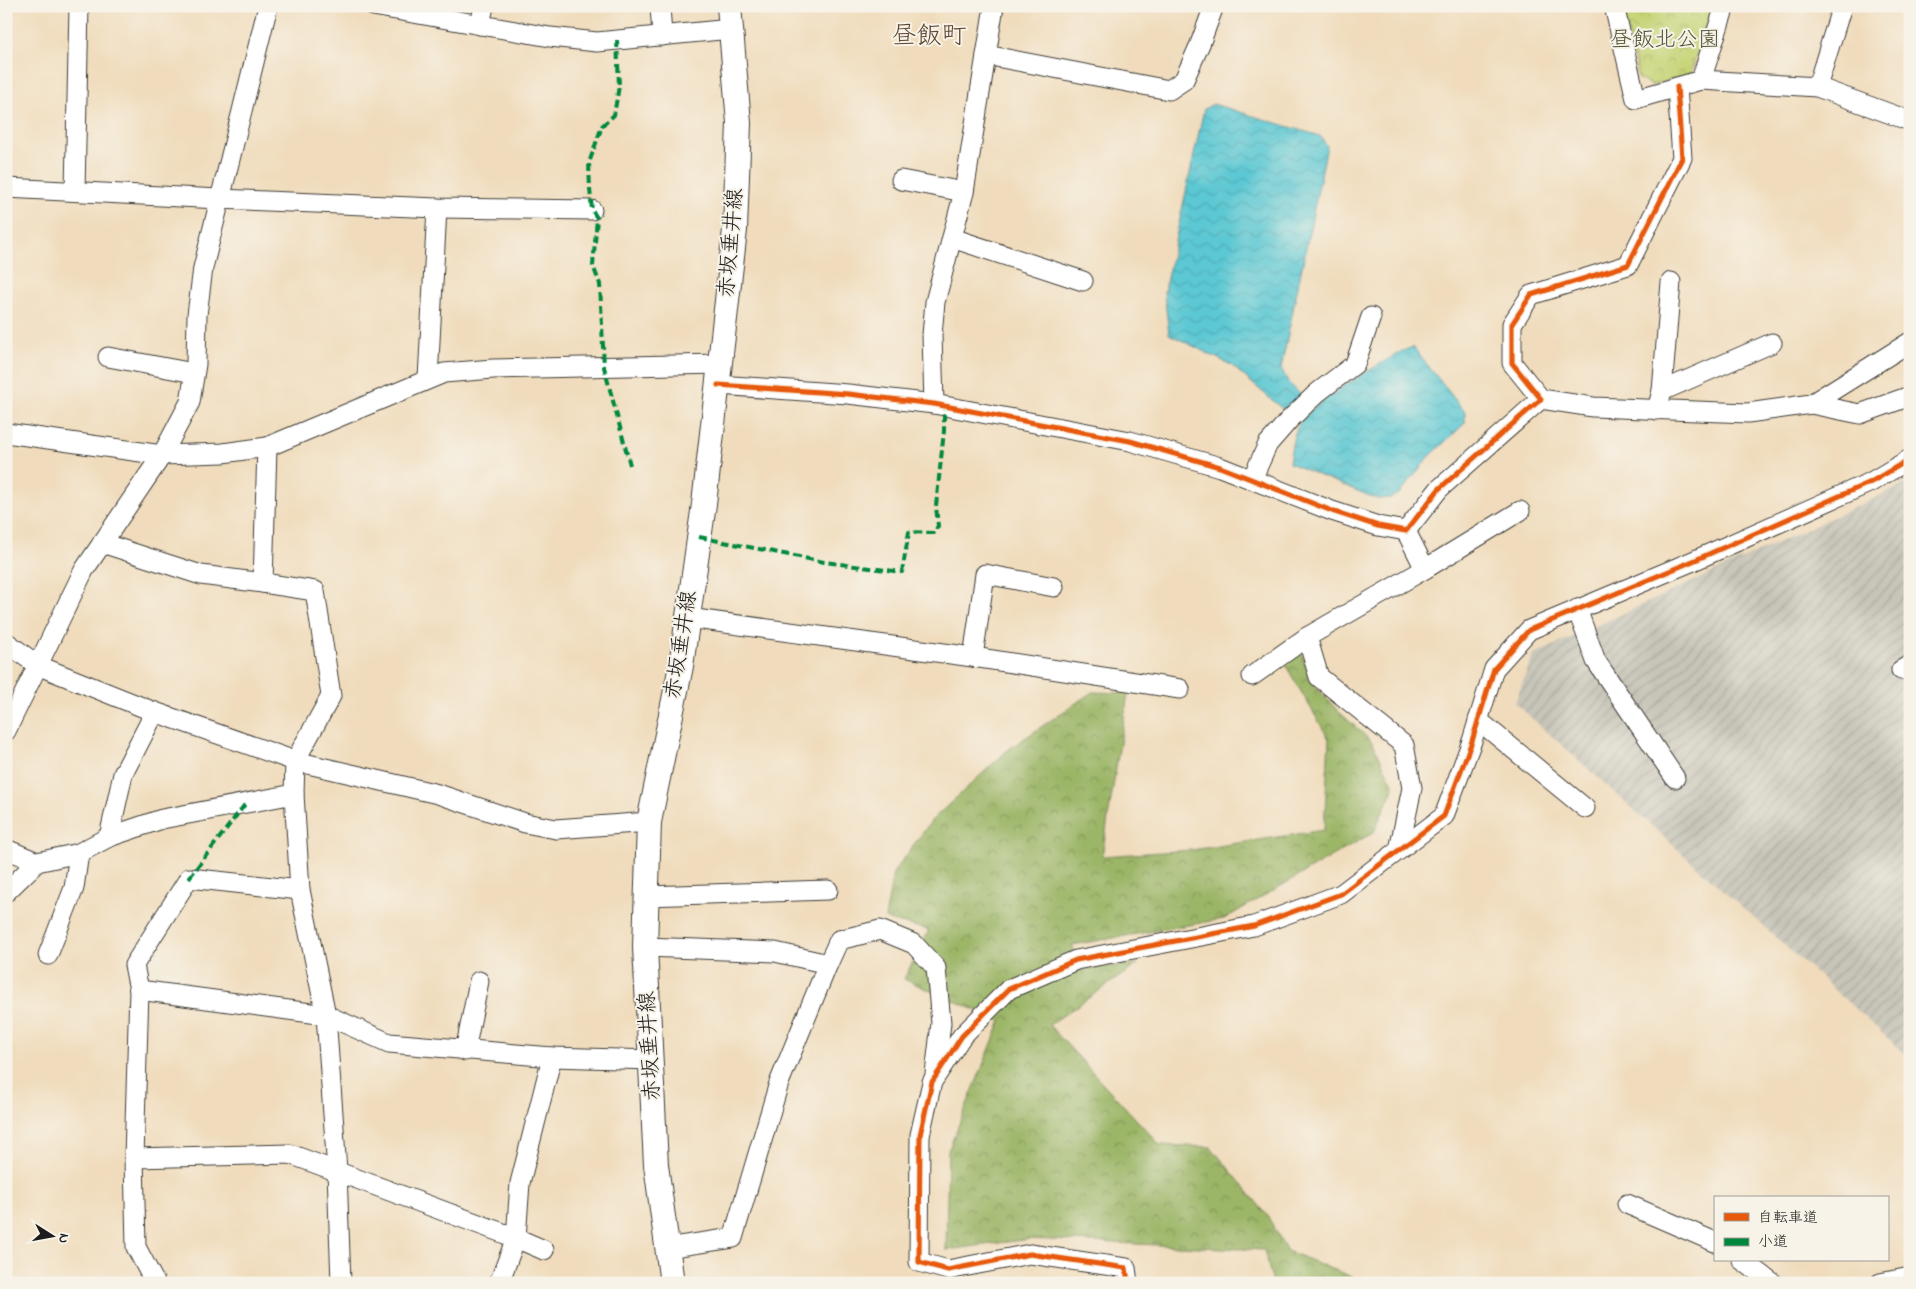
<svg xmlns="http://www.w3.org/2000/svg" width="1916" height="1289" font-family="'Indie Flower','Klee One',sans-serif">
<defs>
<pattern id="industrial-furrows" width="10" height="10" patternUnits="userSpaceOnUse" patternTransform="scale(1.25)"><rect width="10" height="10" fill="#c7c4b8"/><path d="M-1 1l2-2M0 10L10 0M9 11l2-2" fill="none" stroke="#aaa89e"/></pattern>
<pattern id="forest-crowns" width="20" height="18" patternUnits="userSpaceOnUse" patternTransform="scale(1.25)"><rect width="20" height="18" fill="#9cb667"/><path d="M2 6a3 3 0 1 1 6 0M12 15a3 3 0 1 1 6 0" fill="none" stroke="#7e9354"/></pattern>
<pattern id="park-crowns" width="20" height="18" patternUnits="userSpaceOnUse" patternTransform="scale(1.25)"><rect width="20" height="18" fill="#c6d476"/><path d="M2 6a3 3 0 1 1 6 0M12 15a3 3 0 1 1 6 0" fill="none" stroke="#aab566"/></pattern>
<pattern id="water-waves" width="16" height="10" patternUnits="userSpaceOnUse" patternTransform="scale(1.25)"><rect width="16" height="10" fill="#5bc8d3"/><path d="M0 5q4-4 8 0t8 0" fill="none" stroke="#4fabb5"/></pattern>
</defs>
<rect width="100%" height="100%" fill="#f7f3e8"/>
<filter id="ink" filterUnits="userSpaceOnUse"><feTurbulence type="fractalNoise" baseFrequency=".02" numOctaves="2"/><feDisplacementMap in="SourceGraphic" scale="10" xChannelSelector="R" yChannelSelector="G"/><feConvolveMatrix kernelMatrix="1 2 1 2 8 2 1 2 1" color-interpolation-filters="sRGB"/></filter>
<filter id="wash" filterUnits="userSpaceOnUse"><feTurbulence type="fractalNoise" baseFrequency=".0096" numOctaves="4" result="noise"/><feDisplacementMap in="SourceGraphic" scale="20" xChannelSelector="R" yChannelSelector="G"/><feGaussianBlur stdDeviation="1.12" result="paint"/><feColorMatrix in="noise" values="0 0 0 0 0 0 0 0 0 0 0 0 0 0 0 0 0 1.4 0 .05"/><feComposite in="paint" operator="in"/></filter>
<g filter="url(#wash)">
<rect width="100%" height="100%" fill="#f0dcbc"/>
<path fill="url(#industrial-furrows)" d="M 1910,482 L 1910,1058 L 1515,703 L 1533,655 Z"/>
<path fill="url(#forest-crowns)" stroke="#5c6942" d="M 1301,651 L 1310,680 L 1337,710 L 1372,742 L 1394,786 L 1374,832 L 1224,919 L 1072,945 L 1082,969 L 1138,964 L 1049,1025 L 1160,1145 L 1211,1147 L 1267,1215 L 1287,1251 L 1367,1283 L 1273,1283 L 1264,1250 L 1030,1239 L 946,1250 L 948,1151 L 1001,1021 L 904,979 L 929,930 L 885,919 L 893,873 L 932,820 L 1009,749 L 1092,692 L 1128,693 L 1102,856 L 1192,850 L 1324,830 L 1329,739 L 1286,666 Z"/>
<path fill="url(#park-crowns)" stroke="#717849" d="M 1622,6 L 1713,6 L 1691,72 L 1687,75 L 1652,85 L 1639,79 Z"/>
<g fill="url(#water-waves)" stroke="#3c7278">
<path d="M 1213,104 L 1320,136 L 1327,146 L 1281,368 L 1288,382 L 1303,397 L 1286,412 L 1231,365 L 1169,334 L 1164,292 L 1204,109 Z"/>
<path d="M 1413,347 L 1465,412 L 1465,423 L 1429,457 L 1400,493 L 1391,498 L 1377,499 L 1289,463 C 1291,450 1293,433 1300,423 C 1318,397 1373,369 1400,352 Z"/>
</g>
</g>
<g filter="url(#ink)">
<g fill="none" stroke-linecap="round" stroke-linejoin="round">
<g stroke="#3c3934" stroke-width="21">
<g id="minor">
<path d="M 373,6 L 550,37 L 597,42 L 731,29"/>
<path d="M 660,6 L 662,36"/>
<path d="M 1614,6 L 1636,99 L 1701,80 L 1817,87 L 1910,121"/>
<path d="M 480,25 L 484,6"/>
<path d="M 986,55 L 1169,90 L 1184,80 L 1200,44 L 1214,6"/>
<path d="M 1701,80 L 1725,6"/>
<path d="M 1677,87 L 1682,158 L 1628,265 L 1531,295 L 1512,324 L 1512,363 L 1541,399 L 1593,407 L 1748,413 L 1811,404 L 1860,414 L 1910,396"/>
<path d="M 1817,87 L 1842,6"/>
<path d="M 901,180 L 964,192"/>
<path d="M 6,188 L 219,199 L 437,208 L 592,210"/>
<path d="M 75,190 L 79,6"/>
<path d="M 952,238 L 1083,281"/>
<path d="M 108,357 L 194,373"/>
<path d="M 428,379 L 437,208"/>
<path d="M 718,385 L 848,394 L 934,404 L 1130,441 L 1220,467 L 1332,511 L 1378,526 L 1406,531 L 1439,489 L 1541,399"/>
<path d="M 1662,391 L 1671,282"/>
<path d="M 934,404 L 932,335 L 935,302 L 964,192 L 994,6"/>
<path d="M 1811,404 L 1910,342"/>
<path d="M 1657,410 L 1662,391 L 1772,343"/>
<path d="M 6,433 L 162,455 L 223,453 L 267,447 L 444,373 L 493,369 L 720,364"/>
<path d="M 267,447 L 263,583 L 315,591 L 331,696 L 295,761 L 294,794 L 300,890 L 326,1015 L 337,1171 L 341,1283"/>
<path d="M 1252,479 L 1268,444 L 1289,420 L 1317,393 L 1355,364 L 1371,317"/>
<path d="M 102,543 L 201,575 L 263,583"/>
<path d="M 1425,569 L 1520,511"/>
<path d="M 1577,609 L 1596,661 L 1675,778"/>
<path d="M 688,618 L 973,657 L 985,574 L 1054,587"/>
<path d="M 6,642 L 37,665 L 152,711 L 295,761 L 438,794 L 525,823 L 556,829 L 649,822"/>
<path d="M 973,657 L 1180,689"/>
<path d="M 1901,670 L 1910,665"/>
<path d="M 1252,676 L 1307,637"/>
<path d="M 1478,720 L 1585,808"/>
<path d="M 6,731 L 84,570 L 162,455 L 190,402 L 196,364 L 197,315 L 203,268 L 268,6"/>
<path d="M 109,837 L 123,774 L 155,712"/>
<path d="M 6,849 L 37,862"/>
<path d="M 1399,850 L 1412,788 L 1404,745 L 1319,677 L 1307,637 L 1425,569 L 1406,531"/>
<path d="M 6,892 L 37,862 L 79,853 L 109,837 L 162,819 L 294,794"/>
<path d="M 646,896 L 828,890"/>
<path d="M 645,947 L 775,952 L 828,964 L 839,940 L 880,930 L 914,944 L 936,968 L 941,1023 L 935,1074"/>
<path d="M 48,955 L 74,888 L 79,853"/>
<path d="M 139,990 L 326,1015 L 389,1043 L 552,1057 L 652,1060"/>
<path d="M 465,1051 L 479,981"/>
<path d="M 134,1158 L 290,1154 L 516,1238 L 520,1183 L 552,1057"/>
<path d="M 1627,1204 L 1715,1242"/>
<path d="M 666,1248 L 733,1238 L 779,1083 L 828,964"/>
<path d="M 1742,1260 L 1773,1283"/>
<path d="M 155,1283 L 136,1247 L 134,1158 L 139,990 L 134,965 L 189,878 L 300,890"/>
<path d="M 499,1283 L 516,1238 L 544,1250"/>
<path d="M 1128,1283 L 1126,1268 L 1030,1254 L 948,1270 L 919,1262 L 920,1135 L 932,1082 L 962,1036 L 1009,989 L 1076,960 L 1254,926 L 1341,894 L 1444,816 L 1472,741 L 1494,669 L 1529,630 L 1693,561 L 1871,482 L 1910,459"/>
<path d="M 1880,1283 L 1910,1277"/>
</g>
</g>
<g stroke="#3c3934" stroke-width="26">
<path id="major" d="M 672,1283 L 656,1165 L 645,947 L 649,822 L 681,666 L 704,504 L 735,230 L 739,123 L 729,6"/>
</g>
<use href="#minor" stroke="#fff" stroke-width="19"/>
<use href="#major" stroke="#fff" stroke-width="24"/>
<g stroke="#00873e" stroke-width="4" stroke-dasharray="8 4" stroke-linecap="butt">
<path d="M 617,40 L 619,86 L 614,115 L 602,126 L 589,163 L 590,189 L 592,210 L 597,218 L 593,266 L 600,284 L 604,367 L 630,465"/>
<path d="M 699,537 L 824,562 L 902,572 L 909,532 L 934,533 L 938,526 L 936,506 L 944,431 L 944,406"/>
<path d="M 189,878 L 246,803"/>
</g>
<g stroke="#f7f3e8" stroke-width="8">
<g id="cycleway">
<path d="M 718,385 L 848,394 L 934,404 L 1130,441 L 1220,467 L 1332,511 L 1378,526 L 1406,531 L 1439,489 L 1541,399 L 1512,363 L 1512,324 L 1531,295 L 1628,265 L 1682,158 L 1677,87"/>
<path d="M 1128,1283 L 1126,1268 L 1030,1254 L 948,1270 L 919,1262 L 920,1135 L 932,1082 L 962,1036 L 1009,989 L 1076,960 L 1254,926 L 1341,894 L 1444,816 L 1472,741 L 1494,669 L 1529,630 L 1693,561 L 1871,482 L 1910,459"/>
</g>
</g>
<use href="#cycleway" stroke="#e8590c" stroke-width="5"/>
</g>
</g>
<g text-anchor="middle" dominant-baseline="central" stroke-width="4" stroke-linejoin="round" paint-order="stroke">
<g font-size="22" fill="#4f5337" stroke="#f7f3e8">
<text x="1665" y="41">昼飯北公園</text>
</g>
<g font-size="22" fill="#1c1c1c" stroke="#f7f3e8">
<text transform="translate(732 243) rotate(-85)">赤坂垂井線</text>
<text transform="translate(682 645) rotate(-81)">赤坂垂井線</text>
<text transform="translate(651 1046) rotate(-93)">赤坂垂井線</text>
</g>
<g font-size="25" fill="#604734" stroke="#f7f3e8">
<text x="929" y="37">昼飯町</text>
</g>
</g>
<rect width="1916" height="1289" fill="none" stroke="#f7f3e8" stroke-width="25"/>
<rect x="1714" y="1196" width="175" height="65" fill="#f7f3e8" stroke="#9f9d96"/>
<rect x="1724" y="1213" width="25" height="8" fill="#e8590c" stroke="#9f9d96"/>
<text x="1758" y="1222" font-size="15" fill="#1c1c1c">自転車道</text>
<rect x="1724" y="1238" width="25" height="8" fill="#00873e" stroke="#9f9d96"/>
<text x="1758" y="1246" font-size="15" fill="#1c1c1c">小道</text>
<g transform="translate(52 1236) rotate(101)" stroke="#f7f3e8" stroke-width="4" paint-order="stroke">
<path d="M0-4L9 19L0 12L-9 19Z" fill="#1c1c1c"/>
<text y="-8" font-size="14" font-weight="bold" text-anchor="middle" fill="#1c1c1c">N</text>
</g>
</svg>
